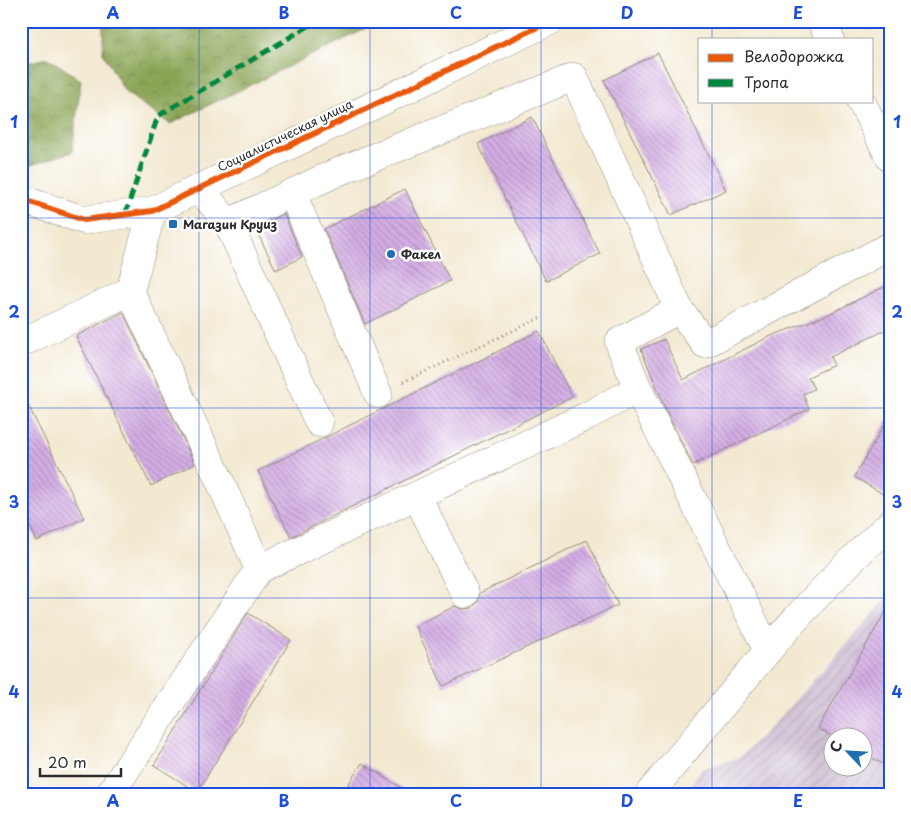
<svg xmlns="http://www.w3.org/2000/svg" width="911" height="815" font-family="'Playpen Sans',sans-serif">
<style>
.industrial{fill:url(#industrial-furrows);fill-rule:evenodd}
.forest{fill:url(#forest-crowns);stroke:#5b6841}
.building{fill:url(#building-back-hatch)}
.lines{fill:none;stroke-linecap:round;stroke-linejoin:round}
.minor-casing{stroke:#8f8a7e;stroke-width:29}
.path{stroke:#8f8a7e;stroke-width:3;stroke-dasharray:1 4;stroke-linecap:butt}
.minor{stroke:#fff;stroke-width:28}
.quiet{stroke:#00873e;stroke-width:5;stroke-dasharray:10 5;stroke-linecap:butt}
.cycleway-casing{stroke:#fff;stroke-width:9}
.cycleway{stroke:#e8590c;stroke-width:6}
.grid{fill:none;stroke:#1d4ed8;stroke-width:1;stroke-opacity:0.55}
.poi-dot{fill:#1f6fb2;stroke:#fff;stroke-width:2}
.labels{text-anchor:middle;dominant-baseline:central;stroke-width:5;stroke-linejoin:round;paint-order:stroke}
.street-label{font-size:12px;fill:#2b2b2b;stroke:#fff}
.poi-label{font-size:12px;font-weight:bold;fill:#2b2b2b;stroke:#fff;text-anchor:start}
.neatline{fill:none;stroke:#1d4ed8;stroke-width:2}
.grid-label{font-size:16px;text-anchor:middle;font-weight:bold;fill:#1d4ed8}
</style>
<defs>
<pattern id="industrial-furrows" width="10" height="10" patternUnits="userSpaceOnUse" patternTransform="scale(1.25)"><rect width="10" height="10" fill="#cdbed2"/><path d="M-1 1l2-2M0 10L10 0M9 11l2-2" fill="none" stroke="#b0a3b4"/></pattern>
<pattern id="forest-crowns" width="20" height="18" patternUnits="userSpaceOnUse" patternTransform="scale(1.25)"><rect width="20" height="18" fill="#8ba557"/><path d="M2 6a3 3 0 1 1 6 0M12 15a3 3 0 1 1 6 0" fill="none" stroke="#728748"/></pattern>
<pattern id="building-back-hatch" width="6" height="6" patternUnits="userSpaceOnUse" patternTransform="scale(1.25)"><rect width="6" height="6" fill="#d4aee5"/><path d="M-1 5l2 2M0 0l6 6M5-1l2 2" fill="none" stroke="#ac8eba"/></pattern>
</defs>
<rect width="100%" height="100%" fill="#fff"/>
<filter id="ink" filterUnits="userSpaceOnUse"><feTurbulence type="fractalNoise" baseFrequency=".02" numOctaves="2"/><feDisplacementMap in="SourceGraphic" scale="10" xChannelSelector="R" yChannelSelector="G"/><feConvolveMatrix kernelMatrix="1 2 1 2 8 2 1 2 1" color-interpolation-filters="sRGB"/></filter>
<filter id="wash" filterUnits="userSpaceOnUse"><feTurbulence type="fractalNoise" baseFrequency=".0096" numOctaves="4" result="noise"/><feDisplacementMap in="SourceGraphic" scale="20" xChannelSelector="R" yChannelSelector="G"/><feGaussianBlur stdDeviation="1.12" result="paint"/><feColorMatrix in="noise" values="0 0 0 0 0 0 0 0 0 0 0 0 0 0 0 0 0 1.4 0 .05"/><feComposite in="paint" operator="in"/></filter>
<g filter="url(#wash)">
<rect width="100%" height="100%" fill="#f3e9d1"/>
<path class="industrial" d="M890,596V794H686L701,769L740,757L770,728ZM834,738H864V768H834Z"/>
<g class="forest">
<path d="M107,21H382L170,124L125,92L103,53V24Z"/>
<path d="M48,58L81,80L72,152L22,168L21,64Z"/>
</g>
<g id="blocks">
<g class="building">
<path d="M658,53L726,190L671,215L604,80Z"/>
<path d="M532,117L600,254L546,281L478,144Z"/>
<path d="M405,189L450,281L365,324L324,229Z"/>
<path d="M284,214L302,257L276,270L255,228Z"/>
<path d="M890,284V328L830,357L834,365L808,377L814,389L803,394L809,409L693,465L669,417L641,349L664,339L683,380L771,336L829,314Z"/>
<path d="M123,312L195,464L151,486L76,336Z"/>
<path d="M539,331L572,397L291,537L258,471Z"/>
<path d="M21,391L84,518L37,541L21,509Z"/>
<path d="M890,415V498L854,477Z"/>
<path d="M587,540L618,605L443,686L415,626L455,606L463,609L472,608L478,602L480,593Z"/>
<path d="M890,604V768L864,753V738H834L818,728Z"/>
<path d="M248,613L291,640L197,792L154,765Z"/>
<path d="M362,763L411,794H342Z"/>
</g>
</g>
</g>
<g filter="url(#ink)">
<use href="#blocks" fill-opacity="0" stroke="#8f8a7e" stroke-width="1"/>
<g class="lines">
<g class="minor-casing">
<g id="minor">
<path d="M821,21L830,39"/>
<path d="M861,101L890,158"/>
<path d="M200,189L228,223L335,173L574,77L679,309L705,344L890,246"/>
<path d="M292,193L378,394"/>
<path d="M21,199L84,220L152,211L550,21"/>
<path d="M152,211L130,291L219,479L259,569"/>
<path d="M228,223L319,423"/>
<path d="M679,309L619,342L638,389L768,651"/>
<path d="M21,343L130,291"/>
<path d="M417,496L465,594"/>
<path d="M110,794L259,569L585,417L638,389"/>
<path d="M649,794C726,702 800,604 890,524"/>
</g>
</g>
<path class="path" d="M403,382L542,317"/>
<use href="#minor" class="minor"/>
<path class="quiet" d="M125,215L158,116L317,21"/>
<g class="cycleway-casing">
<path id="cycleway" d="M21,199L84,220L152,211L550,21"/>
</g>
<use href="#cycleway" class="cycleway"/>
</g>
</g>
<path class="grid" d="M199,21V794M370,21V794M541,21V794M712,21V39M712,101V794M21,218H890M21,408H890M21,598H890"/>
<g class="poi-dot">
<rect x="168" y="219" width="10" height="10" rx="2.5"/>
<circle cx="391" cy="254" r="5"/>
</g>
<g class="labels">
<g class="street-label">
<text transform="translate(285 135) rotate(-26)">Социалистическая улица</text>
</g>
<g class="poi-label">
<text x="183" y="224">Магазин Круиз</text>
<text x="401" y="254">Факел</text>
</g>
</g>
<rect width="911" height="815" fill="none" stroke="#fff" stroke-width="55"/>
<rect x="698" y="38" width="175" height="65" fill="#ffffff" stroke="#aaaaaa"/>
<rect x="708" y="54" width="25" height="8" fill="#e8590c" stroke="#aaaaaa"/>
<text x="744" y="62" font-size="15" fill="#2b2b2b">Велодорожка</text>
<rect x="708" y="79" width="25" height="8" fill="#00873e" stroke="#aaaaaa"/>
<text x="744" y="88" font-size="15" fill="#2b2b2b">Тропа</text>
<g transform="translate(848 752) rotate(295)"><circle r="24" fill="#ffffff" stroke="#aaaaaa"/>
<path d="M0-4L9 19L0 12L-9 19Z" fill="#1f6fb2"/>
<text y="-8" font-size="14" font-weight="bold" text-anchor="middle" fill="#2b2b2b">С</text>
</g>
<path d="M40 768v8h81v-8" fill="none" stroke="#2b2b2b" stroke-width="2.5"/>
<text x="48" y="768" font-size="15" fill="#2b2b2b" stroke="#ffffff" stroke-width="4" paint-order="stroke">20 m</text>
<rect x="28" y="28" width="856" height="760" class="neatline"/>
<g class="grid-label">
<text x="113" y="19">A</text>
<text x="284" y="19">B</text>
<text x="456" y="19">C</text>
<text x="627" y="19">D</text>
<text x="798" y="19">E</text>
<text x="14" y="128">1</text>
<text x="897" y="128">1</text>
<text x="14" y="318">2</text>
<text x="897" y="318">2</text>
<text x="14" y="508">3</text>
<text x="897" y="508">3</text>
<text x="14" y="698">4</text>
<text x="897" y="698">4</text>
<text x="113" y="807">A</text>
<text x="284" y="807">B</text>
<text x="456" y="807">C</text>
<text x="627" y="807">D</text>
<text x="798" y="807">E</text>
</g>
</svg>
